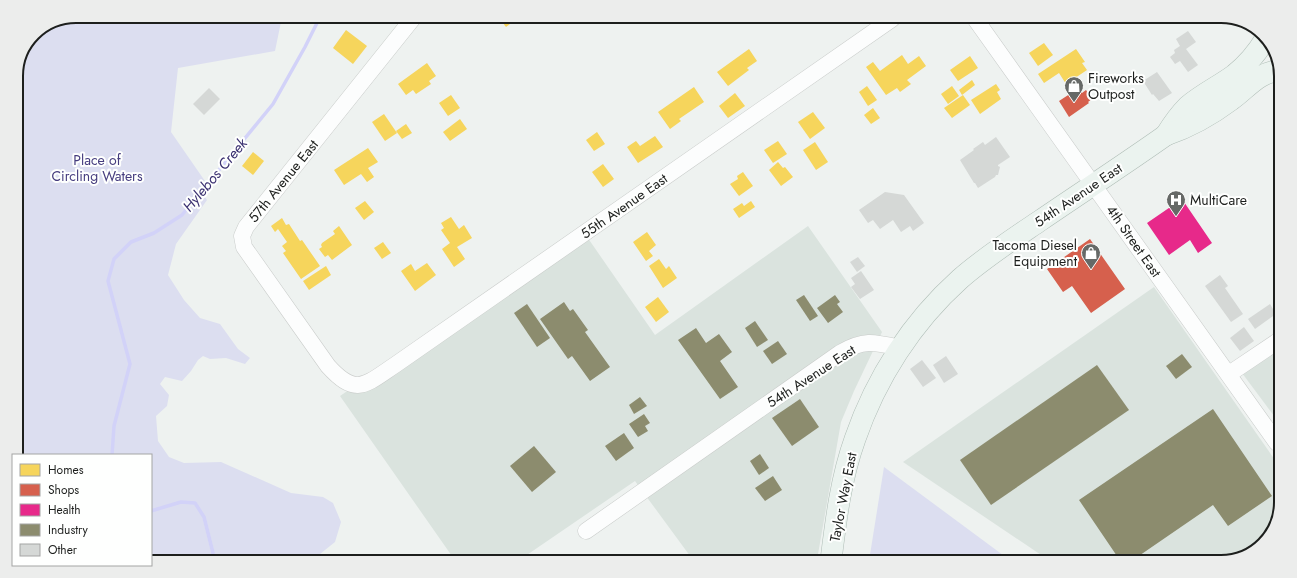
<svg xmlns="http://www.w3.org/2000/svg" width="1297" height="578" font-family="Jost,sans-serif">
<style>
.built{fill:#dae3de}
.green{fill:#dcdef0}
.homes{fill:#f6d55c}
.shops{fill:#d6604d}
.health{fill:#e7298a}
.industry{fill:#8c8c6e}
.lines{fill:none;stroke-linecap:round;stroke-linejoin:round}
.stream{stroke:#d2d2f8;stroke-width:3.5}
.building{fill:#d5d8d6}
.minor-casing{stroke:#c9ccca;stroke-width:17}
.major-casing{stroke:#aebcb5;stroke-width:22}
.minor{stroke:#fcfdfd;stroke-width:16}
.major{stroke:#ebf3ef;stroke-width:21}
.labels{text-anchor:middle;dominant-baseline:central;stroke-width:4;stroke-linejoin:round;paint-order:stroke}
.poi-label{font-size:14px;fill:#1d1f1d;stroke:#fefffe;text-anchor:start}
.park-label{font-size:14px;fill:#453c7e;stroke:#fefffe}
.street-label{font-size:14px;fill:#1d1f1d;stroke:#fefffe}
.water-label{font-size:15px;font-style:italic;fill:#3b3171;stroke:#fefffe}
.rim{fill:none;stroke:#1d1f1d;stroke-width:2}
</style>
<rect width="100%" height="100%" fill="#eef2f0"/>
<g class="built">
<path d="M808,226L882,332L854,391L841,422L817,560H693L635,481L521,559H454L340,396L583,231L655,335Z"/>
<path d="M1154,287L1277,463L1276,525L1254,552L1221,562L1050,561L903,462Z"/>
<path d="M1278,348L1277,420L1242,373Z"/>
</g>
<g class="green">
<path d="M76,16L282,17L275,51L178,68L171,132L207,184L201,191L207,200L176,244L168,275L184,300L200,318L220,324L238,349L250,358L245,364L226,358L210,359L203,356L198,360L191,371L182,381L165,377L160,384L169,395L167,406L156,416L158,441L169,457L184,463L221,462L291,493L323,497L333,503L341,522L335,542L315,558H151V455H16V72L34,33Z"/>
<path d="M884,467L1011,561H869Z"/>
</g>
<g class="homes">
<path d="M499,18H513L515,20L506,27Z"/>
<path d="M346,30L367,46L353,64L333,48Z"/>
<path d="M1044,43L1053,55L1038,66L1029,53Z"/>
<path d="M749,49L757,61L747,68L749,70L728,86L717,72Z"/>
<path d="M1076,49L1085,62L1082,63L1087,70L1066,84L1059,73L1044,83L1038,74Z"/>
<path d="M902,55L908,64L919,56L926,66L907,80L911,84L900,92L897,88L886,95L866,67L873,62L880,71Z"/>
<path d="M970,56L978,68L958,81L950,70Z"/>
<path d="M427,63L436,76L429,81L431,84L416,94L413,90L406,95L398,84Z"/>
<path d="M972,80L975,85L962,95L959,90Z"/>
<path d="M996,84L1000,90L997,92L1001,99L980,114L971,100Z"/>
<path d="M867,86L877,100L868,106L859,92Z"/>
<path d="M952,86L959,96L948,104L941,94Z"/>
<path d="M694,87L704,102L679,119L681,121L670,129L658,112Z"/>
<path d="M735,93L745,106L728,118L719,106Z"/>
<path d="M451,95L460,108L448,116L439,103Z"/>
<path d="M963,95L970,105L952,118L944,108Z"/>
<path d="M873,108L880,118L871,124L864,115Z"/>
<path d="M813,112L825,128L810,139L798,122Z"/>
<path d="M384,114L397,133L385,141L372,122Z"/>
<path d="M460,119L467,129L450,141L443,132Z"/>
<path d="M406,124L412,133L402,139L396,131Z"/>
<path d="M597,132L605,144L594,151L586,140Z"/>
<path d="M655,136L663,147L638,163L627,147L636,141L640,146Z"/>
<path d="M778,141L787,154L773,163L764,150Z"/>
<path d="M815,142L828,162L816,170L803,150Z"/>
<path d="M368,148L378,162L368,168L374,177L367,182L361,174L344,185L334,170Z"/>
<path d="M253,152L264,161L253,175L242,166Z"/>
<path d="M778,162L783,168L785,167L793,177L781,186L769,170Z"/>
<path d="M603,164L614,179L603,187L592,172Z"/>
<path d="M743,172L753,186L739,196L730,184L738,179L737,176Z"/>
<path d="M365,201L374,212L364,220L355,208Z"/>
<path d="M751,201L755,207L739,218L733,209L742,203L744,206Z"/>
<path d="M451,217L459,229L464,225L472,238L457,247L465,259L454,267L442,249L450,243L441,230L444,228L441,223Z"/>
<path d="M282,218L286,225L289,224L300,241L302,240L320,266L301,279L283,253L286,251L282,246L287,242L278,229L275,232L271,226Z"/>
<path d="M339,226L352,245L332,260L328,255L325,257L319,249L322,247L321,245L322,243L335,234L333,231Z"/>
<path d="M647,232L656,245L649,251L653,256L646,261L633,242Z"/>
<path d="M383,242L391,253L382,259L374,248Z"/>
<path d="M659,259L666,269L669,266L677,278L663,288L649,266Z"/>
<path d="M427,263L436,275L415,291L401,271L411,264L415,271Z"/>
<path d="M326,266L331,275L309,290L303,281Z"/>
<path d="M658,297L669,312L656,322L645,307Z"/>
</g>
<g class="shops">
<path d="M1079,88L1082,93L1086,90L1092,99L1088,102L1089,103L1069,117L1059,101Z"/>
<path d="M1090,239L1125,289L1091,313L1072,286L1063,292L1047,269Z"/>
</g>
<path class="health" d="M1182,199L1212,243L1198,253L1190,240L1169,255L1147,223Z"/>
<g class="industry">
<path d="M804,295L818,316L810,321L796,300Z"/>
<path d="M835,295L840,302L837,304L843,312L828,323L817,308Z"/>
<path d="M564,302L570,311L573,309L588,330L585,332L610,367L590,381L572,356L568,359L540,319Z"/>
<path d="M527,304L550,338L537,347L514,313Z"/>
<path d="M755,321L768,340L757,347L745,328Z"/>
<path d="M696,328L706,343L719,334L732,352L720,361L738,387L720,399L678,340Z"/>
<path d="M778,341L787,354L772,364L763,351Z"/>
<path d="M1182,354L1192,367L1176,379L1166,366Z"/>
<path d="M1097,365L1129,410L991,505L960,460Z"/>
<path d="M640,397L647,406L634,414L629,405Z"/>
<path d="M800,399L819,427L792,446L772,418Z"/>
<path d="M1213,409L1272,496L1228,526L1213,505L1130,562H1121L1079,500Z"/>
<path d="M644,414L650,423L645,426L648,431L638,437L629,424Z"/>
<path d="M624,433L634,448L616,461L605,446Z"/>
<path d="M534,446L556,472L532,492L510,466Z"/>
<path d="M760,454L769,468L759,475L750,461Z"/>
<path d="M773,476L782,490L765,501L755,488Z"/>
</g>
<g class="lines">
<g class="stream">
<path d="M112,455L114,426L130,364L108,281L114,259L131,242L154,233L182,215L273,104L305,47L320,17"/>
<path d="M151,511L181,502L195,503L204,517L213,553L212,558"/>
</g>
</g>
<g class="building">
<path d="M1188,31L1196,42L1186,49L1198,65L1188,72L1180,61L1175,64L1170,57L1175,53L1174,50L1180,46L1176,39Z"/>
<path d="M1157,72L1172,93L1159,101L1153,94L1152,95L1143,81Z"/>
<path d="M209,88L220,99L204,115L193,104Z"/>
<path d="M996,137L1010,157L998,165V166L1000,167L998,175H996L995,177L978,188L975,183H974L960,160L974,150L973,149L983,142L985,145Z"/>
<path d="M885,192L904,195L924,223L913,231L910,226L901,232L893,220L880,229L873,220L868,223L859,210Z"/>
<path d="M858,257L865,266L857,272L850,262Z"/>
<path d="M861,271L874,290L860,299L851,287L855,284L851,278Z"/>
<path d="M1220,275L1228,286L1225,288L1243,314L1231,322L1205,286Z"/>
<path d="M1270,304L1276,314L1255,329L1248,319Z"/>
<path d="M1244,327L1254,341L1240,351L1230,338Z"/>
<path d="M946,356L958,374L944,383L933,365Z"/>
<path d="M922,360L936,378L923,387L910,369Z"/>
</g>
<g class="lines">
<g class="minor-casing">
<g id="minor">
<path d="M414,17L246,227L242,236L244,247L328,366C356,397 365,385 395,365L892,19"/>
<path d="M976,20L1277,443"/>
<path d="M1229,374L1278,341"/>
<path d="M586,531L840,353C864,339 874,342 900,348"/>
</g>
</g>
<g class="major-casing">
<g id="major">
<path d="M1166,135C1172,125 1179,115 1188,106C1202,94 1219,86 1234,75C1247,65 1257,53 1266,38"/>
<path d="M831,560C836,519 841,478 855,439C876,378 912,322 960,279C985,257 1013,239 1041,220C1082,192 1125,164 1166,135C1190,127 1211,115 1231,100C1248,88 1257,73 1280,70"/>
</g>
</g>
<use href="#minor" class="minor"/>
<use href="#major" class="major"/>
</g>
<defs>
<g id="shop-pin" transform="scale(1)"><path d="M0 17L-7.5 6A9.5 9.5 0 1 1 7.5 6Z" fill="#666967" stroke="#fefffe"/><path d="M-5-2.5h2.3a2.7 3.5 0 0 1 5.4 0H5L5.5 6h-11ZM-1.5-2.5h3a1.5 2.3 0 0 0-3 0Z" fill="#fff"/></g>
<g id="hospital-pin" transform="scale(1)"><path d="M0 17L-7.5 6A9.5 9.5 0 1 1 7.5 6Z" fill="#666967" stroke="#fefffe"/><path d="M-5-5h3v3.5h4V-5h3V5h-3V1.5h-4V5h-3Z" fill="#fff"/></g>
</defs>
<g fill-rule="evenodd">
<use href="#shop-pin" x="1074" y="86"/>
<use href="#hospital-pin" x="1176" y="200"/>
<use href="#shop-pin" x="1091" y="253"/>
</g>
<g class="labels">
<g class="poi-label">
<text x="1088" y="78">Fireworks<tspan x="1088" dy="16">Outpost</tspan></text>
<text x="1190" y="200">MultiCare</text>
<text x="1077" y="245" text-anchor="end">Tacoma Diesel<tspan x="1077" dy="16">Equipment</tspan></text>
</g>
<g class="park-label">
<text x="97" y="160">Place of<tspan x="97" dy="16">Circling Waters</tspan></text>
</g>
<g class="street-label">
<text transform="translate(283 181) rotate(-51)">57th Avenue East</text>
<text transform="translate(1078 195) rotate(-34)">54th Avenue East</text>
<text transform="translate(624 206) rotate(-35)">55th Avenue East</text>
<text transform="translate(1134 241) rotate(55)">4th Street East</text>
<text transform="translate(811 376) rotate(-33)">54th Avenue East</text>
<text transform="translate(843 497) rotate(-79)">Taylor Way East</text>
</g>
<g class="water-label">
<text transform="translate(215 175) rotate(-50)">Hylebos Creek</text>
</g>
</g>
<path d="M0 0H1297V578H0ZM76 23H1221A53 53 0 0 1 1274 76V502A53 53 0 0 1 1221 555H76A53 53 0 0 1 23 502V76A53 53 0 0 1 76 23Z" fill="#ecedec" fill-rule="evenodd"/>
<path class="rim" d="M76 23H1221A53 53 0 0 1 1274 76V502A53 53 0 0 1 1221 555H76A53 53 0 0 1 23 502V76A53 53 0 0 1 76 23Z"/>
<rect x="12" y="454" width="140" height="112" fill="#fefffe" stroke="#a4a5a4"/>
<rect x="20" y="464" width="20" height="12" fill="#f6d55c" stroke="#a4a5a4"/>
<text x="48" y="474" font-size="12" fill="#1d1f1d">Homes</text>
<rect x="20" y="484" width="20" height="12" fill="#d6604d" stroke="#a4a5a4"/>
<text x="48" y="494" font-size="12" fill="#1d1f1d">Shops</text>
<rect x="20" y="504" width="20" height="12" fill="#e7298a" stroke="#a4a5a4"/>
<text x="48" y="514" font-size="12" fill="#1d1f1d">Health</text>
<rect x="20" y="524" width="20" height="12" fill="#8c8c6e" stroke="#a4a5a4"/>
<text x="48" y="534" font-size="12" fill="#1d1f1d">Industry</text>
<rect x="20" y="544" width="20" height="12" fill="#d5d8d6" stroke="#a4a5a4"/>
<text x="48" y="554" font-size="12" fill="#1d1f1d">Other</text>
</svg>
